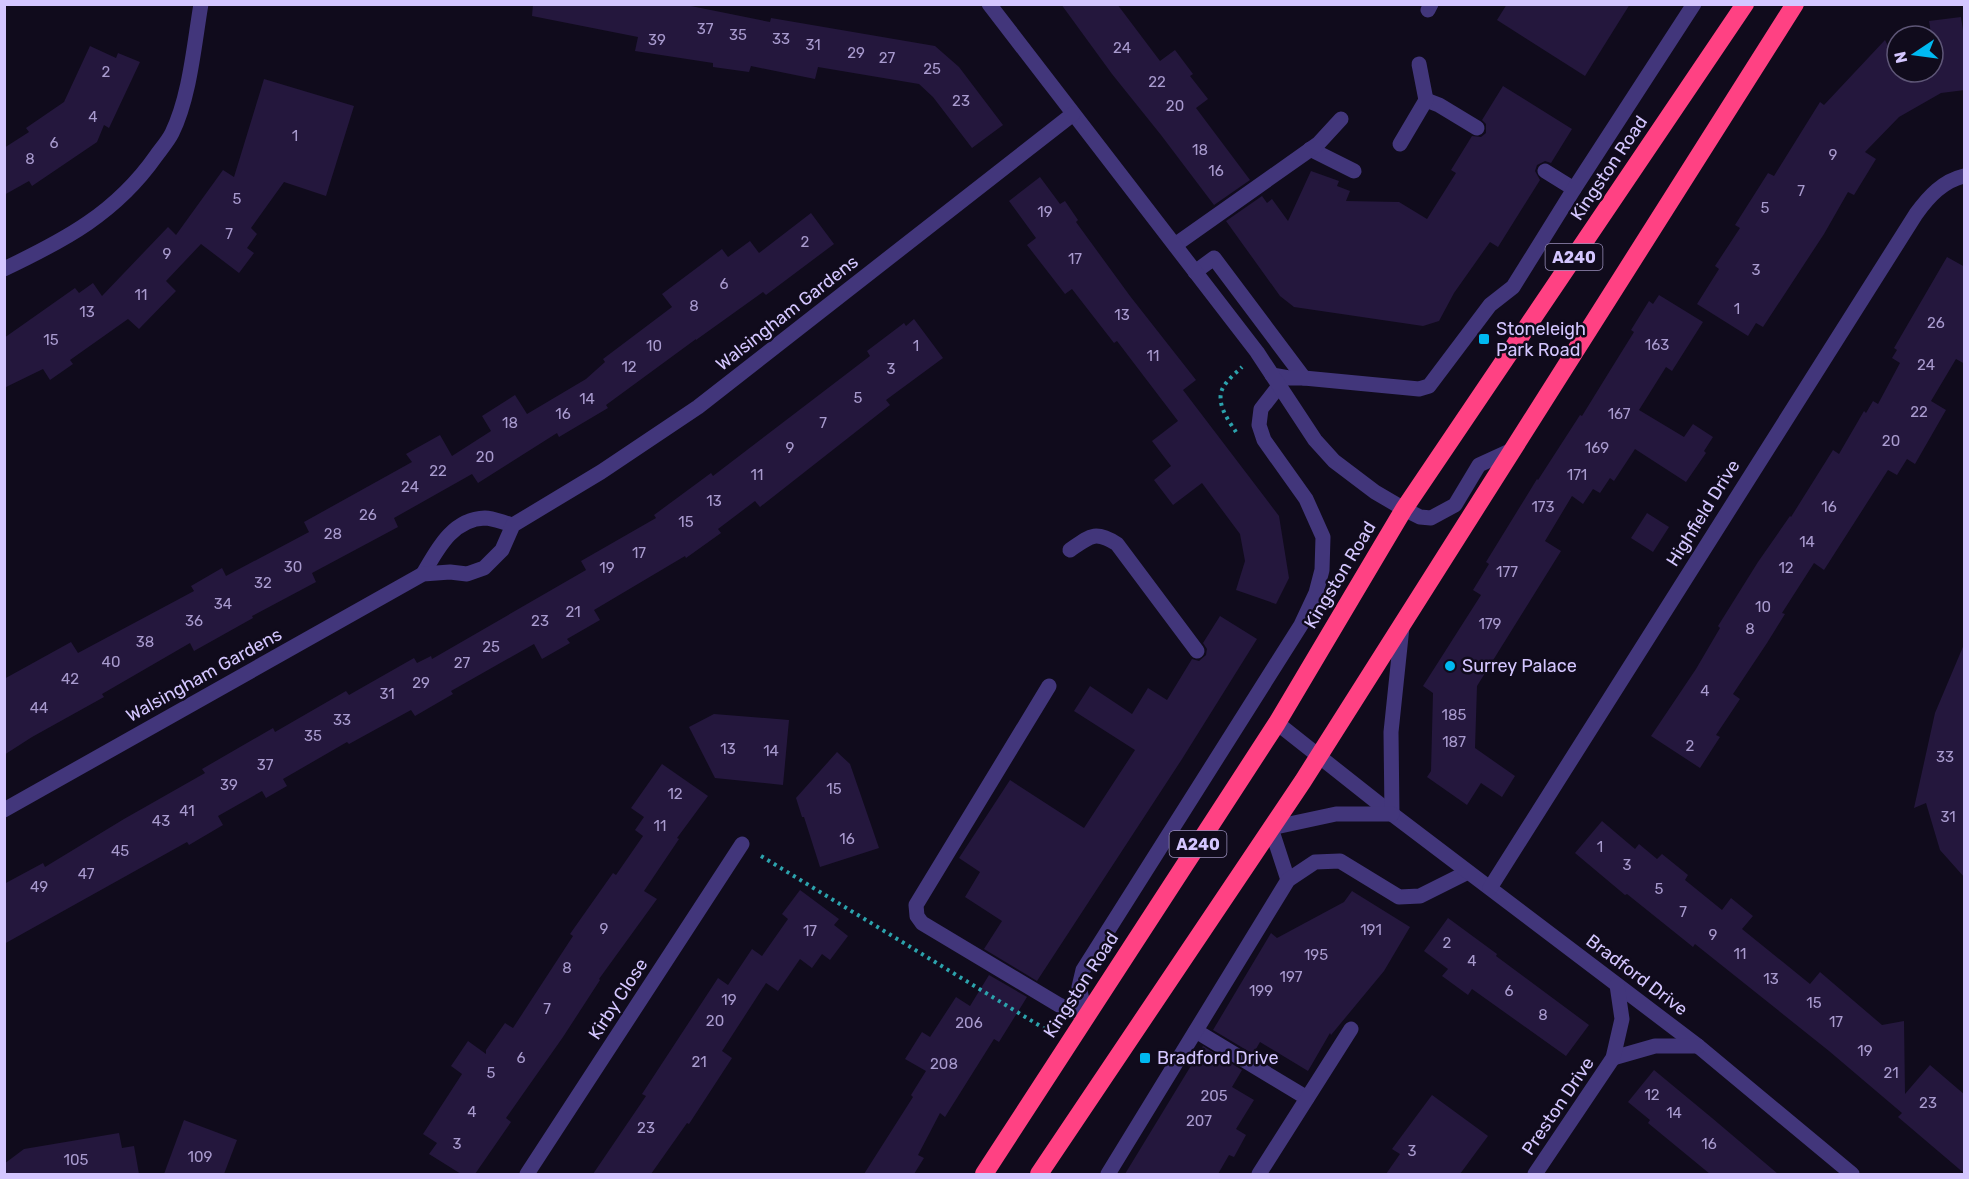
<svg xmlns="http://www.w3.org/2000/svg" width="1969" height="1179" font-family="Rubik,sans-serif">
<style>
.building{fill:#24173d}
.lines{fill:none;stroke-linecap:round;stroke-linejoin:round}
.path{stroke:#2ca3ad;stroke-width:4;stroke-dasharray:3 4.5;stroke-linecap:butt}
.lane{stroke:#42367b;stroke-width:15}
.street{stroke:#42367b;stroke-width:15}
.highway{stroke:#ff4183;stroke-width:18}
.poi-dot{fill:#00b9f1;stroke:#100b1c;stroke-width:2}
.labels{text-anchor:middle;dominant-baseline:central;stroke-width:5;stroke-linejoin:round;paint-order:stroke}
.number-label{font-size:15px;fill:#a89ace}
.shield{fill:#100b1c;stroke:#998ebb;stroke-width:1.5}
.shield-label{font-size:16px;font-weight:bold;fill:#d4c6ff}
.street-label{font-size:18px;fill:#d4c6ff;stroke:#100b1c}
.poi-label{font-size:18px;fill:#d4c6ff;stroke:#100b1c;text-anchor:start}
</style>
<rect width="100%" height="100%" fill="#100b1c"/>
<g class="building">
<path d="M533,4H681L770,22L771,18L935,46L959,67L1003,125L972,148L933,97L919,84L818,67L815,79L751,66L749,72L713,67V63L635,51L638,37L532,16Z"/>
<path d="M1061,4H1117L1160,61L1175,50L1193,74L1190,76L1208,99L1196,108L1250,180L1214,205L1161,135L1112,74Z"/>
<path d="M1507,4H1630L1585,76L1497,20Z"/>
<path d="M1961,17L1965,44V90L1941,93L1899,117L1865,152L1876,159L1854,195L1848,192L1824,234L1763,327L1756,323L1748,336L1697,304L1719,269L1715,266L1740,228L1735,225L1768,173L1774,176L1820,102L1824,105L1885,40L1891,52L1897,49V72H1933V36H1920L1931,33L1929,21Z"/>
<path d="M90,46L116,58L118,53L140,62L109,128L104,125L97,142L32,186L29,181L4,195V148L29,132L26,128L64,102Z"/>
<path d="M264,79L354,106L326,196L284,182L251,228L257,234L247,248L254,253L239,273L201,244L166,281L176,291L139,329L128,319L70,360L73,364L50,380L43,369L4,388V338L75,288L79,293L93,283L102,296L168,227L176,235L223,170L234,177Z"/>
<path d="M1503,86L1572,129L1551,163L1545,161L1537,165L1535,171L1540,180L1498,247L1490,242L1454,293L1439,321L1423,326L1294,307L1280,296L1226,221L1262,196L1267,203L1272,199L1288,221L1311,171L1339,181L1337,186L1350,191L1346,201L1399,202L1427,219L1456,173L1451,170L1472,136L1481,137L1486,133V124L1482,120Z"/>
<path d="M1040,177L1060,204L1065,201L1078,220L1076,222L1130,296L1196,380L1183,390L1279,516L1289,578L1276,604L1236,590L1245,561L1240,534L1202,483L1173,505L1154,480L1171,466L1152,441L1178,421L1117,341L1114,343L1072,289L1065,294L1027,245L1036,238L1009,201Z"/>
<path d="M811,213L834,244L766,295L763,292L696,340V339L606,405L608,408L559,437L557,433L478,483L472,474L394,518L398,527L312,573L316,582L252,616L253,618L194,651L190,643L102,694L104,697L32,737L4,755V679L71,642L78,653L194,591L191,586L222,568L226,576L309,532L304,522L412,462L406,454L440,435L452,456L491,431L482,416L515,395L527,414L586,379L605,362L603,359L672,307L662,294L722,249L728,257L750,241L759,253Z"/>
<path d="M1947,257L1965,267V364L1956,359L1931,401L1946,410L1915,464L1907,459L1897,475L1888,470L1824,570L1814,563L1782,613L1785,614L1767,643L1733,694L1740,699L1716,735L1720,737L1700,768L1651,736L1696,669L1720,628L1718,626L1758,562L1790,516L1791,517L1833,450L1839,454L1864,411L1866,413L1873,401L1878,404L1900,363L1892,358L1897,350L1894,348Z"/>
<path d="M1659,295L1703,322L1672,371L1666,367L1639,410L1684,437L1693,424L1713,437L1704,451L1706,453L1686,482L1635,449L1614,481L1610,478L1600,493L1593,489L1583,504L1572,496L1545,541L1561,551L1477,686L1475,748L1515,776L1502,797L1481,783L1467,805L1427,777L1431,771L1433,693L1423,686L1481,595L1473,590L1489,564L1486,562L1537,479L1538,480L1580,415L1582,416L1611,369L1634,332L1631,330L1649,301L1653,304Z"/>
<path d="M914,319L943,358L886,400L890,405L760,507L755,501L718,529L721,533L686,558L685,556L594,610L600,620L567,639L570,643L542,659L534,644L451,691L453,694L415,716L411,710L349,744L347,742L283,779L287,786L266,798L262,791L218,816L223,825L189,845L187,842L4,944V884L43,863L45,867L124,819L205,773L202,769L273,728L275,732L346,691L349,695L414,658L417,663L431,656L432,659L586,570L581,561L656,518L654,515L711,473L713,476L870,356L867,351L904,323L906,326Z"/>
<path d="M1647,513L1669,527L1653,552L1631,538Z"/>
<path d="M1220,616L1257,639L1182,759L1037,981L984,949L1002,921L965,897L980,872L959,858L1010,780L1084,828L1135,750L1074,711L1090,686L1132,714L1148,688L1167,700L1192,659L1199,661L1206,655L1207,649L1203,643Z"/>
<path d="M1965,642V878L1940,850L1926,803L1914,808L1935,713Z"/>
<path d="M714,714L789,720L783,785L715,778L689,727Z"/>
<path d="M837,752L850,764L879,848L820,867L804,817H802L796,798Z"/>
<path d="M662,764L708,796L677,838L679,839L644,891L657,899L599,979L600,980L563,1037L506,1118L511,1122L475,1174H461L429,1154L437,1143L423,1134L462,1074L451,1066L468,1041L486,1054V1050L505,1023L513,1028L573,936L570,934L613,873L616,875L643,836L635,830L644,817L631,808Z"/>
<path d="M1602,821L1635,849L1639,844L1657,859L1662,854L1688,875L1685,880L1722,910L1731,898L1753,916L1742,929L1810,984L1820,972L1882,1025L1904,1021L1905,1094L1930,1065L1965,1095V1174L1898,1117L1902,1113L1829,1051L1695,944L1693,947L1627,894L1625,895L1575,853Z"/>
<path d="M800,890L839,919L834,925L848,936L830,960L822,954L812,968L800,959L778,991L766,983L722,1051L732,1058L689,1124L687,1123L651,1174H593L646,1096L642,1094L718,978L728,985L752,949L762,956L788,919L782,914Z"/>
<path d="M1352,891L1410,927L1384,971L1331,1035L1330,1033L1308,1071L1260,1042L1253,1054L1213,1030L1271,933L1277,938L1344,902Z"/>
<path d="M1448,918L1497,954L1496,956L1589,1025L1566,1056L1472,989L1468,995L1442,976L1448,969L1424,951Z"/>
<path d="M989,975L1027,997L999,1042L994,1039L945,1117L940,1113L918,1155L924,1158L914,1174H864L913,1097L911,1095L926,1071L905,1059L922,1032L930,1037L956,997L970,1006Z"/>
<path d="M1203,1046L1242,1070L1232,1087L1254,1100L1236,1129L1246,1135L1234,1157L1229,1155L1218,1174H1125Z"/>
<path d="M1654,1070L1712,1118L1778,1174H1710L1648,1123L1650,1120L1628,1102Z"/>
<path d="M1432,1095L1488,1136L1460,1174H1386L1400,1154L1392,1149Z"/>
<path d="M184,1120L237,1140L224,1174H164Z"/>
<path d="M119,1133L122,1148L134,1146L139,1174H4V1164L24,1149Z"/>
</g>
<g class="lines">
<g class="path">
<path d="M1236,432C1228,420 1214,401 1224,386C1228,379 1236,373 1242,367"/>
<path d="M761,856L1050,1032"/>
</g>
<g class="lane">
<path d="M1428,10L1431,4"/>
<path d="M1426,100L1439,105L1477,128"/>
<path d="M1400,144L1426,100L1419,64"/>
<path d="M1310,149L1354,171"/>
<path d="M1545,171L1574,189"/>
<path d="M1175,245L1318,144L1341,119"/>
<path d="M1195,272L1214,258L1304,378"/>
<path d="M1272,375L1289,378H1304L1419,389L1429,386L1490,305L1513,287L1574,189L1694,4"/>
<path d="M1070,550C1090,536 1095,530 1117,544L1197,651"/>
<path d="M1049,686L916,905L917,916L922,923L1059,1005L1086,1016"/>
<path d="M1271,828L1288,880"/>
<path d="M1086,1016L1079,987L1083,970L1301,625L1316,593L1322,570L1323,537L1306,499L1264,440L1259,425L1261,409L1279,386"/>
<path d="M1196,1031L1307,1098"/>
<path d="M1108,1174L1288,880L1315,862L1340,861L1399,897L1420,896L1468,872"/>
<path d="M1259,1174L1351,1029"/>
</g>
<g class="street">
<path d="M989,4L1257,352L1315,440L1334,461L1375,492L1404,509L1420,517L1431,518L1455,505L1479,465L1514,449"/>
<path d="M4,269C65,240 116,213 156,156C161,149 168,141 172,133C190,96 194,45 201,4"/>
<path d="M423,574C437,550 452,519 485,518C493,518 504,523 513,525"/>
<path d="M1277,723L1392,814L1698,1046L1852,1174"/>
<path d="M4,810L423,574L450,572L467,574L484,568L502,550L513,525L601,472L698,407L1073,114"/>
<path d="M1392,814L1391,732L1402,627"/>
<path d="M1271,828L1336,814H1392"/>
<path d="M1490,888L1916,214C1929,196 1943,181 1964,176"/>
<path d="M1613,1058L1655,1046H1698"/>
<path d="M527,1174L742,844"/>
<path d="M1535,1174L1613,1058L1622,1019L1617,985"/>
</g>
<g class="highway">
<path d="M984,1174L1277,723L1404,509L1745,4"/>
<path d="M1039,1174L1303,781L1795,4"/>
</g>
</g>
<g class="poi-dot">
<rect x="1478" y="333" width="12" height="12" rx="3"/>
<circle cx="1450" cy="666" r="6"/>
<rect x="1139" y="1052" width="12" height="12" rx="3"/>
</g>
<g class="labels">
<g class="number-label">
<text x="705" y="29">37</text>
<text x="738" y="35">35</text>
<text x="781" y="39">33</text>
<text x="657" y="40">39</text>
<text x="813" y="45">31</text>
<text x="1122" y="48">24</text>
<text x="856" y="53">29</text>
<text x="887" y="58">27</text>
<text x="932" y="69">25</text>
<text x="106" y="72">2</text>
<text x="1157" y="82">22</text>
<text x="961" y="101">23</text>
<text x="1175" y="106">20</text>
<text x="93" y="117">4</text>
<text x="295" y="136">1</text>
<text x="54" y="143">6</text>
<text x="1200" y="150">18</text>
<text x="1833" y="155">9</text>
<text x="30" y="159">8</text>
<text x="1216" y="171">16</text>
<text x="1801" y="191">7</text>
<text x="237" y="199">5</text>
<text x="1765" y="208">5</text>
<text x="1045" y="212">19</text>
<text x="229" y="234">7</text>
<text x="805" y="242">2</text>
<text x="167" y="254">9</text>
<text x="1075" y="259">17</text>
<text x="1756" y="270">3</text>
<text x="724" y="284">6</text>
<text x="141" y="295">11</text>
<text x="694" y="306">8</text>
<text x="1737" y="309">1</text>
<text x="87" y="312">13</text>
<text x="1122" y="315">13</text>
<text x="1936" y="323">26</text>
<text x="51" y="340">15</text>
<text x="1657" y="345">163</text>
<text x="654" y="346">10</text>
<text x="916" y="346">1</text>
<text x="1153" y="356">11</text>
<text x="1926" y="365">24</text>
<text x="629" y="367">12</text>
<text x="891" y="369">3</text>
<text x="858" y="398">5</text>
<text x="587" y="399">14</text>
<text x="1919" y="412">22</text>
<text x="563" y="414">16</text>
<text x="1619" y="414">167</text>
<text x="510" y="423">18</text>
<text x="823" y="423">7</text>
<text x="1891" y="441">20</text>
<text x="790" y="448">9</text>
<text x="1597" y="448">169</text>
<text x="485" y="457">20</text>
<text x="438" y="471">22</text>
<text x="757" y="475">11</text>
<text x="1577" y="475">171</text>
<text x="410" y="487">24</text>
<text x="714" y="501">13</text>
<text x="1543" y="507">173</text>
<text x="1829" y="507">16</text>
<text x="368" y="515">26</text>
<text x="686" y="522">15</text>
<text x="333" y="534">28</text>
<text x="1807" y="542">14</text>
<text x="639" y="553">17</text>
<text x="293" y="567">30</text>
<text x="607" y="568">19</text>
<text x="1786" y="568">12</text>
<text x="1507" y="572">177</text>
<text x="263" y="583">32</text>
<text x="223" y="604">34</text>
<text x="1763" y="607">10</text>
<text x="573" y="612">21</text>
<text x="194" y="621">36</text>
<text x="540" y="621">23</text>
<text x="1490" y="624">179</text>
<text x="1750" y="629">8</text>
<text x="145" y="642">38</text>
<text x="491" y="647">25</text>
<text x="111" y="662">40</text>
<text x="462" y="663">27</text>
<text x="70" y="679">42</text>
<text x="421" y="683">29</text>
<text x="1705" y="691">4</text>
<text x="387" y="694">31</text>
<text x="39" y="708">44</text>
<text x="1454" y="715">185</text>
<text x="342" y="720">33</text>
<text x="313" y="736">35</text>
<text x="1454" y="742">187</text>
<text x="1690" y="746">2</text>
<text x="728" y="749">13</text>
<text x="771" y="751">14</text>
<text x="1945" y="757">33</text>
<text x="265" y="765">37</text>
<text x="229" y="785">39</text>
<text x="834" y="789">15</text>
<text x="675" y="794">12</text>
<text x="187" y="811">41</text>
<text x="1948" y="817">31</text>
<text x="161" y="821">43</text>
<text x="660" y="826">11</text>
<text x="847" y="839">16</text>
<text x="1600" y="847">1</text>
<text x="120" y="851">45</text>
<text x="1627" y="865">3</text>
<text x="86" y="874">47</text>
<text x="39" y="887">49</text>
<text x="1659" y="889">5</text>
<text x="1683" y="912">7</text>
<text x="604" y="929">9</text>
<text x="1371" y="930">191</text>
<text x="810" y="931">17</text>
<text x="1713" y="935">9</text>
<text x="1447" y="943">2</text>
<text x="1740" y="954">11</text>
<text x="1316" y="955">195</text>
<text x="1472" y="961">4</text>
<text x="567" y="968">8</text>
<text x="1291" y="977">197</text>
<text x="1771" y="979">13</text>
<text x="1261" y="991">199</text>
<text x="1509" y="991">6</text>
<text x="729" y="1000">19</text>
<text x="1814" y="1003">15</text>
<text x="547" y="1009">7</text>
<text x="1543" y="1015">8</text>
<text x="715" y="1021">20</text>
<text x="1836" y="1022">17</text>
<text x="969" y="1023">206</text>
<text x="1865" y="1051">19</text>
<text x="521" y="1058">6</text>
<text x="699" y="1062">21</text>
<text x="944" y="1064">208</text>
<text x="491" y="1073">5</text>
<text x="1891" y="1073">21</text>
<text x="1652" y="1095">12</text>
<text x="1214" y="1096">205</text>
<text x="1928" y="1103">23</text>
<text x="472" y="1112">4</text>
<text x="1674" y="1113">14</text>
<text x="1199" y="1121">207</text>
<text x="646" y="1128">23</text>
<text x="457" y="1144">3</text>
<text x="1709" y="1144">16</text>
<text x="1412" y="1151">3</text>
<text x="200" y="1157">109</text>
<text x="76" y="1160">105</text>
</g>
<g class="shield">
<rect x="1545.5" y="244" width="57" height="26" rx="4.5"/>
<rect x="1169.5" y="831" width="57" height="26" rx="4.5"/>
</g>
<g class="shield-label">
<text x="1574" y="257">A240</text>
<text x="1198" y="844">A240</text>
</g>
<g class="street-label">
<text transform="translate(1609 168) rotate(-56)">Kingston Road</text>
<text transform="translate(787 313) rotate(-38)">Walsingham Gardens</text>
<text transform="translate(1703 513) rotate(-58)">Highfield Drive</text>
<text transform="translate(1340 575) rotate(-59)">Kingston Road</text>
<text transform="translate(204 675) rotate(-29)">Walsingham Gardens</text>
<text transform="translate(1637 975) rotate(37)">Bradford Drive</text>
<text transform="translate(1081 985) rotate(-57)">Kingston Road</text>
<text transform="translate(618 999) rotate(-57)">Kirby Close</text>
<text transform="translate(1558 1106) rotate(-56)">Preston Drive</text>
</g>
<g class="poi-label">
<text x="1496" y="329">Stoneleigh<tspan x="1496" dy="21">Park Road</tspan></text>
<text x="1462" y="666">Surrey Palace</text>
<text x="1157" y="1058">Bradford Drive</text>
</g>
</g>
<rect width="1969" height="1179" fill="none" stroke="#d4c6ff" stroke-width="12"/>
<g transform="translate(1915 54) rotate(257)"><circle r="28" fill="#100b1c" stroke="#5e5677" stroke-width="1.5"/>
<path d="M0-4.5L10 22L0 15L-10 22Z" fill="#00b9f1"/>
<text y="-9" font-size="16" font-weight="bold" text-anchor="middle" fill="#d4c6ff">N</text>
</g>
</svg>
